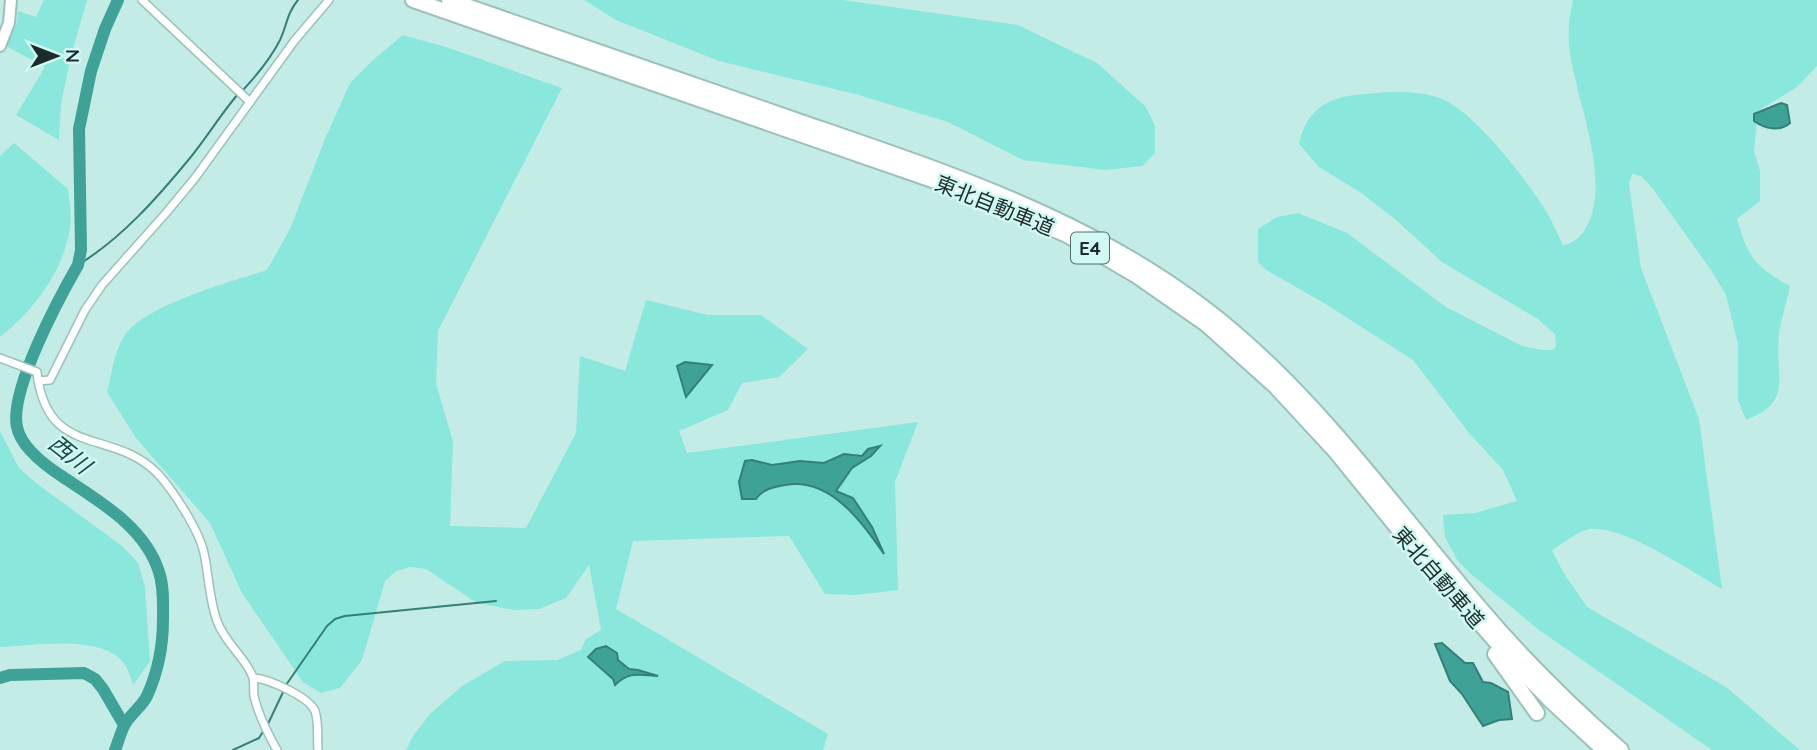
<svg xmlns="http://www.w3.org/2000/svg" width="1817" height="750" font-family="Quicksand,'Noto Sans JP',sans-serif">
<style>
.green{fill:#8ae7dc}
.water{fill:#3ea297;stroke:#347f77;stroke-width:2}
.lines{fill:none;stroke-linecap:round;stroke-linejoin:round}
.stream{stroke:#347f77;stroke-width:2}
.river{stroke:#3ea297;stroke-width:12}
.minor-casing{stroke:#9ac1bb;stroke-width:10}
.secondary-casing{stroke:#9ac1bb;stroke-width:14}
.motorway-casing{stroke:#9ac1bb;stroke-width:18}
.minor{stroke:#fff;stroke-width:7}
.secondary{stroke:#fff;stroke-width:10}
.motorway{stroke:#fff;stroke-width:14}
.labels{text-anchor:middle;dominant-baseline:central;stroke-width:5;stroke-linejoin:round;paint-order:stroke}
.shield{fill:#d1f9f3;stroke:#536a67;stroke-width:2}
.shield-label{font-size:19px;font-weight:bold;fill:#1d2d2b}
.street-label{font-size:21px;fill:#1d2d2b;stroke:#d1f9f3}
.water-label{font-size:23px;font-style:italic;fill:#1e4a45;stroke:#d1f9f3}
</style>
<rect width="100%" height="100%" fill="#c4ece6"/>
<g class="green">
<path d="M44,0H87L71,56L61,104L59,140L16,115L45,67L6,46L17,22L18,11L36,17Z"/>
<path d="M584,0H843L1018,25L1097,63L1146,107L1155,126V153L1142,166L1105,170L1023,160L948,122L855,94L719,61L616,20Z"/>
<path d="M1573,0H1817V66L1797,87L1758,111L1754,151L1760,171V201L1737,219C1748,258 1755,266 1790,286C1787,302 1781,318 1779,334C1774,375 1795,402 1746,420L1738,400V344L1726,295L1711,270L1653,189L1641,176L1632,174L1629,184L1641,268L1699,419L1722,589C1692,572 1624,525 1590,529C1578,531 1562,544 1552,550L1563,572L1587,607L1726,687L1800,750H1712L1539,630L1471,574L1457,560L1445,537L1443,515L1475,513L1517,501L1503,470L1469,433L1413,360L1324,303L1266,270L1258,262V229L1277,217L1298,213L1347,233L1446,307L1522,346L1543,350H1552L1556,347L1555,334L1538,319L1442,262L1396,220L1360,192L1319,167L1299,144C1306,112 1324,99 1355,95C1381,92 1414,89 1440,98C1474,111 1527,180 1546,211C1553,222 1557,234 1563,245C1571,245 1579,238 1584,231C1614,185 1577,104 1570,53C1567,36 1569,17 1573,0Z"/>
<path d="M403,35L449,48L562,88L438,331L436,383L453,442L450,526L526,528L576,433L580,356L625,371L646,300L708,315H761L808,349L779,377L742,383L728,410L679,431L687,453L918,422L895,482L898,590L855,595L825,594L789,536L633,541L616,609L828,734L823,750H406L413,736L430,714L462,686L505,661L557,660L581,650L586,639L601,630L589,565L566,598L539,609L514,610L477,603L426,569L410,567L396,571L385,581L362,660L340,688L321,693L303,682L242,593L210,523L136,438L107,392C112,373 114,351 125,335C145,305 232,281 267,270L290,229L325,139L350,83L374,59Z"/>
<path d="M14,143L68,189C69,201 72,215 70,227C64,271 34,310 0,337V156Z"/>
<path d="M0,431L19,468L36,483L122,546L138,563L145,587L150,661L133,685C131,679 129,671 125,665C104,633 33,646 0,647Z"/>
</g>
<g class="water">
<path d="M1781,103L1787,105L1790,123C1780,132 1765,129 1754,121V114Z"/>
<path d="M685,362L712,365L686,397L677,366Z"/>
<path d="M880,446L871,456L852,468L836,491L853,498L872,527L884,554C861,521 830,477 785,485C773,487 763,489 756,499H742L739,482L745,461L752,460L772,465L800,461L824,463L844,454L862,456L868,449Z"/>
<path d="M1442,643L1465,663H1473L1483,682L1491,683L1508,692L1512,719L1499,720L1483,726L1462,694L1450,681L1435,644Z"/>
<path d="M606,646L617,653L618,660L629,669L638,670L658,676C639,675 629,671 615,685L613,679L588,657L596,649Z"/>
</g>
<g class="lines">
<g class="stream">
<path d="M243,90C256,76 271,58 280,40C287,25 287,13 298,0"/>
<path d="M78,265C122,238 157,198 190,158C207,137 221,114 238,94"/>
<path d="M286,685L327,626L335,619L345,616L496,601"/>
<path d="M267,726L284,690"/>
<path d="M233,750L259,738L264,730"/>
</g>
<g class="river">
<path d="M0,678L10,675L84,673L95,679L103,689L124,725"/>
<path d="M115,750C119,741 121,729 127,721C133,712 142,706 147,696C158,672 163,646 163,619C163,604 164,587 159,572C145,527 99,501 63,477C46,466 21,448 17,427C9,391 59,298 78,265L81,250L79,129L91,71L105,29L118,0"/>
</g>
<g class="minor-casing">
<g id="minor">
<path d="M142,0L250,102"/>
<path d="M0,358L37,372C47,461 113,426 159,475C174,492 199,530 204,553C209,576 209,599 217,621C225,643 243,655 252,675C255,682 253,688 254,696C258,714 268,734 277,750"/>
<path d="M38,381L50,380L85,310L102,285L166,213L195,178L295,40L329,0"/>
<path d="M254,678C269,679 309,697 315,711C319,722 317,738 318,750"/>
</g>
</g>
<g class="secondary-casing">
<path id="secondary" d="M0,46L9,23L11,0"/>
</g>
<g class="motorway-casing">
<g id="motorway">
<path d="M413,0L964,191L1067,235L1137,276L1206,324L1275,386L1336,452L1404,536L1517,666L1551,701L1604,750"/>
<path d="M449,0C566,41 684,81 801,122C958,176 1116,227 1242,339C1332,418 1402,517 1480,608C1523,659 1571,706 1621,750"/>
<path d="M1495,654L1537,713"/>
</g>
</g>
<use href="#minor" class="minor"/>
<use href="#secondary" class="secondary"/>
<use href="#motorway" class="motorway"/>
</g>
<g class="labels">
<rect class="shield" x="1071" y="232.5" width="38" height="31" rx="5"/>
<g class="shield-label">
<text x="1090" y="248">E4</text>
</g>
<g class="street-label">
<text transform="translate(995 205) rotate(22)">東北自動車道</text>
<text transform="translate(1439 577) rotate(49)">東北自動車道</text>
</g>
<g class="water-label">
<text transform="translate(70 454) rotate(39)">西川</text>
</g>
</g>
<g transform="translate(56 56) rotate(90)" stroke="#d1f9f3" stroke-width="5" paint-order="stroke">
<path d="M0-5L12 26L0 18L-12 26Z" fill="#1d2d2b"/>
<text y="-10" font-size="19" font-weight="bold" text-anchor="middle" fill="#1d2d2b">N</text>
</g>
</svg>
